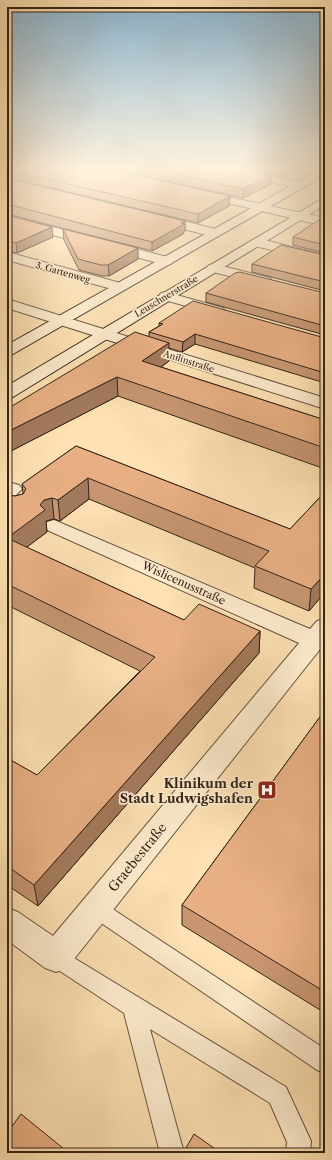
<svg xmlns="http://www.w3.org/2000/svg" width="332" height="1160" font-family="'Libre Caslon Text',serif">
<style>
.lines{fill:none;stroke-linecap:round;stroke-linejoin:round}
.lane-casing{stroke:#665440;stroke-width:2}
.street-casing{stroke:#665440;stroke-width:2}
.secondary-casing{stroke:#332419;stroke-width:2}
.lane{fill:#feecce;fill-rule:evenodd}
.street{fill:#feecce;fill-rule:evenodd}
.secondary{fill:#feecce;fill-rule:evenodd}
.wall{fill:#c79671;stroke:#332419}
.shaded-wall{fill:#a27a5c;stroke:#332419}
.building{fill:#e7af83;stroke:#332419}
.labels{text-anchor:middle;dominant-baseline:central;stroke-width:3.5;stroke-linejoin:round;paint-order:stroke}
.far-street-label{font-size:9px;fill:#332419;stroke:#feecce}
.street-label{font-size:11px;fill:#332419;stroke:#feecce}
.near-poi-label{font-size:13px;font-weight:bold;fill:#332419;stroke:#feecce;text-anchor:end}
.near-street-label{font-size:13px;fill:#332419;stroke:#feecce}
</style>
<rect width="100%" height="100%" fill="#fee2b3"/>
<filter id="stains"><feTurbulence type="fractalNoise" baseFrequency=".005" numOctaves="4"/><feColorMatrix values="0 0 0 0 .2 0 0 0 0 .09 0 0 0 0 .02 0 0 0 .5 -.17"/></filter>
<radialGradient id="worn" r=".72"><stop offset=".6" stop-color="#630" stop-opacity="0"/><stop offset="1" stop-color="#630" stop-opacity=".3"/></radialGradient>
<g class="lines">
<g class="lane-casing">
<g id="lane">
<path d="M95,899L102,902L325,1049V1073L317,1070L88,914L85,908L88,902Z"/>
<path d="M56,947L286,1087L311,1141L310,1153H286L287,1142L270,1103L150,1029L184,1153H160L124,1013L49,964L46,957L49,950Z"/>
</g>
</g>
<g class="street-casing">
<g id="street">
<path d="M214,168H235L299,182L305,185L299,188L219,171Z"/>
<path d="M201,191L325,218V226L197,196L195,194Z"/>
<path d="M156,214L219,230L221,233L215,237L152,221L150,218Z"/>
<path d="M7,215L171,258L173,261L171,264L166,265L7,223Z"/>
<path d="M256,238L325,255V263L251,245L250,242Z"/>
<path d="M7,252L124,284L126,287L124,290L119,291L7,260Z"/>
<path d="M214,264L270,278L272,281L270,284L265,285L209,271L207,268L209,265Z"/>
<path d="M166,292L223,308L225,311L223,314L218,315L161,299L159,296L161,293Z"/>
<path d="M7,299L325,398V409L7,308Z"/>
<path d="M12,483L19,485L22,489L14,497L7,499V484Z"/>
<path d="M54,520L310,629L317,621L325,619V643L67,968L56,972L45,968L7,940V908L18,912L53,936L299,643L47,530L44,526L47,522Z"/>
</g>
</g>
<g class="secondary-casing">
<g id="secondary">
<path d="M325,168V175L13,354L7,356V345L321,169Z"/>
<path d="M325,197V205L13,397L7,398V386Z"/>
</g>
</g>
<use href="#lane" class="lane"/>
<use href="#street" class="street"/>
<use href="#secondary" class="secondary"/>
</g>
<g class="wall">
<path d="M7,168L230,196L229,206L198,223L26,182L185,221V231L184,232L183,234L152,251L7,214Z"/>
<path d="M109,168H240L272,175L271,184L243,198Z"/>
<path d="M243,168H299L283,177Z"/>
<path d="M7,215L53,237L17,253L7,251Z"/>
<path d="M325,219V253L293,245V237Z"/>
<path d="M63,229L138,259L109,276H102L79,270L64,240Z"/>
<path d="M325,255V291L252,272V264Z"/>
<path d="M206,293H325V335L206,302Z"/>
<path d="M159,323L325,338V383L195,344L182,352L169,348V361L161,367L325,420V469L118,396L7,453V409L149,336V332L159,326Z"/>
<path d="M76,446L290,529L325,492V592L309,611L254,588L255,568L89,499L60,521L54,519L46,521L47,532L26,547L184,620L260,631L259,653L38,906L7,885V758L37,775L140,671L7,605V495L15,496L23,494V493L22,484Z"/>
<path d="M325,710V1013L182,925V905Z"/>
</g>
<g class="shaded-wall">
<path d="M284,168H299L283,177Z"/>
<path d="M272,175L271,184L243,198V189Z"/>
<path d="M230,196L229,206L198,223V214Z"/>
<path d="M185,221V231L184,232L183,234L152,251V242Z"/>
<path d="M52,227L53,237L17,253L16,243Z"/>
<path d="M138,248V259L109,276L108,265Z"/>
<path d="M195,334V344L182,352L183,342Z"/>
<path d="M169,343V361L143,380L142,361Z"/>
<path d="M117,377L118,396L7,453V432Z"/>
<path d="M88,478L89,499L60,521L58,500Z"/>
<path d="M52,498L54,519L46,521L47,532L10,560L7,538L44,500Z"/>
<path d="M325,574V592L309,611L311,589Z"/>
<path d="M260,631L259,653L38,906L34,885Z"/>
</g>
<g class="building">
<path d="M7,168H105L230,196L198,214L7,170Z"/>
<path d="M148,168H240L272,175L243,189Z"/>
<path d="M7,178L185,221L181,223L184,224L152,242L7,204Z"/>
<path d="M7,215L52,227L16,243L7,241Z"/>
<path d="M322,218L325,219V245L293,237Z"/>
<path d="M63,229L138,248L108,265H101L78,259Z"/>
<path d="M281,245L325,255V282L252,264Z"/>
<path d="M240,272L325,293V326L206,293L235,273Z"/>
<path d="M193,301L325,338V373L195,334L183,342L149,332L163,324L159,323Z"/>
<path d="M135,332L169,343L142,361L325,420V448L117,377L7,432V409Z"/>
<path d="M76,446L290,529L325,492V574L311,589L255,566L269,551L88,478L58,500L52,498L44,500L40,505L45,510L7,538L184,620L199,604L260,631L34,885L7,866V758L37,775L155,657L7,584V495L15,496L23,494L26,489L22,484Z"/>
<path d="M325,710V992L182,905Z"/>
<path d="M21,1114L69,1153H7V1133Z"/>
<path d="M194,1134L221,1153H183Z"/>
</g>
<linearGradient id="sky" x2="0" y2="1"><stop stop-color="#8cb7d3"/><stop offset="0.51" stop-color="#fff2dd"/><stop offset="1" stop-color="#fff2dd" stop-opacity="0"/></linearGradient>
<rect width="332" height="331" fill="url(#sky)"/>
<defs>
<g id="hospital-square" transform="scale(1)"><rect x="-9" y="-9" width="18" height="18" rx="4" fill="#8f2418" stroke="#feecce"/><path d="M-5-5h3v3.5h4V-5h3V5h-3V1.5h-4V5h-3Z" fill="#fff"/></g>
</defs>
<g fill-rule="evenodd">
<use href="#hospital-square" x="267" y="790"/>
</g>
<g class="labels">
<g class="far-street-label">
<text transform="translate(63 272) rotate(16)">3. Gartenweg</text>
<text transform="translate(166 296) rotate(-31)">Leuschnerstraße</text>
<text transform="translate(189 361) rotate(18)">Anilinstraße</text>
</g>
<g class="street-label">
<text transform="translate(184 583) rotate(24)">Wislicenusstraße</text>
</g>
<g class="near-poi-label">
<text x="253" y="783">Klinikum der<tspan x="253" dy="15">Stadt Ludwigshafen</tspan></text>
</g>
<g class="near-street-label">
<text transform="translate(137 857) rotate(-51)">Graebestraße</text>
</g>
</g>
<rect width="332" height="1160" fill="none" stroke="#fee2b3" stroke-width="24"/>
<rect x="8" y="8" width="316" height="1144" fill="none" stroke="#332419" stroke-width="2"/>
<rect x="12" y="12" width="308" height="1136" fill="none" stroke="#332419"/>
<rect width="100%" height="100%" filter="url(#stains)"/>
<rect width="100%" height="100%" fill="url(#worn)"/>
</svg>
